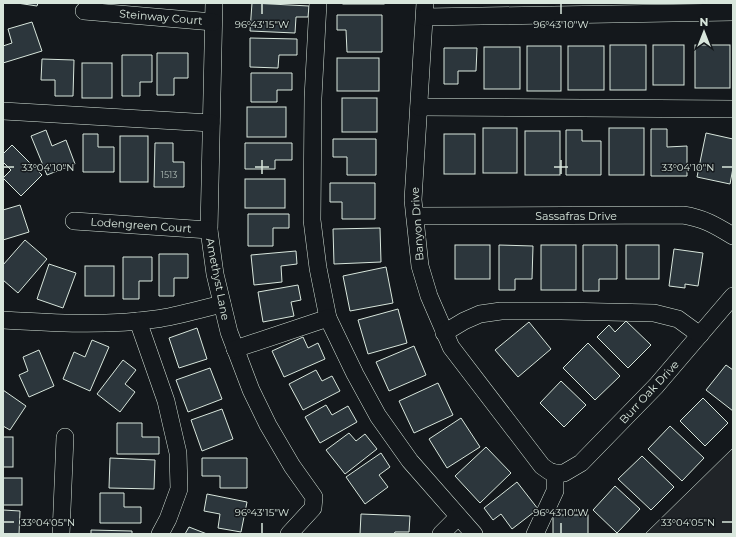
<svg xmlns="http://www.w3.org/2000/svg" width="736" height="537" font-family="Montserrat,sans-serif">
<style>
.green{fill:#202428;stroke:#939e99}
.building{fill:#2c363c;stroke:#d8e6dc}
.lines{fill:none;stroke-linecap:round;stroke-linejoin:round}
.minor-casing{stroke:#d8e6dc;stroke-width:18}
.minor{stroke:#14181c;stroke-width:17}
.ticks{fill:none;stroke:#d8e6dc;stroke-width:1.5}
.labels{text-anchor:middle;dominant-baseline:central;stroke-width:3;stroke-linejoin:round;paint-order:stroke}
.number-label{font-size:9px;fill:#adbab4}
.street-label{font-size:11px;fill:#d8e6dc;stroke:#14181c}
.ticks-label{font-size:10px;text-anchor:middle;fill:#d8e6dc;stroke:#14181c;stroke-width:3;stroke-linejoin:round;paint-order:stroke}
</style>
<rect width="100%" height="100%" fill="#14181c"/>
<path class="green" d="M733,448V534H645Z"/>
<g class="building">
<path d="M17,3H38L37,6Z"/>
<path d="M252,3L309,6L308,17H296L295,33L250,31Z"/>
<rect x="343" y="3" width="41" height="1"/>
<path d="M337,15H382V52H347L346,30H337Z"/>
<path d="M32,22L42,51L3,63V46L12,43L8,29Z"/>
<path d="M250,38L297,39V55H279L278,68L250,67Z"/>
<rect x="610" y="45" width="36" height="45"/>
<rect x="653" y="45" width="31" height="40"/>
<rect x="695" y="45" width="35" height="43"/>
<rect x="527" y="46" width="34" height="45"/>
<rect x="568" y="46" width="36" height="44"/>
<rect x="484" y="47" width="36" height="42"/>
<path d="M444,48H477L476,71H458V84H444Z"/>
<path d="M157,53H188V78H174V95H157Z"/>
<path d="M122,55H152V82H140V96H122Z"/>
<rect x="337" y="58" width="42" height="33"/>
<path d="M42,59L74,60L73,96H55V80H41Z"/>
<rect x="82" y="63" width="30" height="35"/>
<path d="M251,73H292V90H277V102H251Z"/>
<rect x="342" y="98" width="35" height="34"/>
<rect x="247" y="107" width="39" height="30"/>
<rect x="483" y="128" width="34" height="45"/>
<rect x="609" y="128" width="35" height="47"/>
<path d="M651,129H667V147L687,146V176H651Z"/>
<path d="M46,130L52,146L66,140L75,164L47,175L31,136Z"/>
<path d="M566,130H582V141H601V175H566Z"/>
<rect x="525" y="131" width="35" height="44"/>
<path d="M706,133L733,139V168L730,184L697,177Z"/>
<path d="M83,134H98V147H114V172H83Z"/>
<rect x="444" y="134" width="31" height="40"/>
<rect x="120" y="136" width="28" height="46"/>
<path d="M333,139H376V175H347V157H333Z"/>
<path d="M155,143H173V162H184V187H154Z"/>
<path d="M245,143H292V160H275V169H245Z"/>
<path d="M12,145L42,175L21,196L3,178L11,170L3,162V154Z"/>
<rect x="245" y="179" width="40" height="29"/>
<path d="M330,183H375V219H342V202H330Z"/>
<path d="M20,205L29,232L3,240V210Z"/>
<path d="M248,214H289V228H273V246H248Z"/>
<path d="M380,228L381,262L334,264L333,229Z"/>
<path d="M25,240L47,259L18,293L3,280V265Z"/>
<rect x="455" y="245" width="35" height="34"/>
<path d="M499,245L533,246L532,279H515V290H499Z"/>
<rect x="541" y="245" width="35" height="45"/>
<path d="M583,245H617V279H599V291H583Z"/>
<rect x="626" y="245" width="33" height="34"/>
<path d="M674,249L703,253L698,286L685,284V288L669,286Z"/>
<path d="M296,251L297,264L281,266L282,282L254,285L251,255Z"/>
<path d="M159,254H188V278H174V296H159Z"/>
<path d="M123,257H152V281H139V299H123Z"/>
<path d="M49,264L76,273L63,308L37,299Z"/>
<rect x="85" y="266" width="29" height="30"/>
<path d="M386,267L393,303L350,311L343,276Z"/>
<path d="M298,285L301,300L291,302L294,316L263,322L258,292Z"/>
<path d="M398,309L407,343L368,354L358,320Z"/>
<path d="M626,321L651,345L628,368L597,337L609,325L615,332Z"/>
<path d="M529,322L551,349L518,377L495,350Z"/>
<path d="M197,328L207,359L179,368L169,338Z"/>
<path d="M303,337L308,348L318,343L325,359L284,377L272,351Z"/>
<path d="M92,340L109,347L90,391L63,379L74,352L85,357Z"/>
<path d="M588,343L620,376L595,400L563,368Z"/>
<path d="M414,346L426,375L389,391L376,362Z"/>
<path d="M39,350L54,386L29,397L19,375L28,371L23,357Z"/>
<path d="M123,360L136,370L125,384L135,392L120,412L97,394Z"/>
<path d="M726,365L733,370V411L706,390Z"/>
<path d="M210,368L222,399L188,412L176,380Z"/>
<path d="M316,370L322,381L332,376L340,391L303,410L289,384Z"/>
<path d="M561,381L586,405L564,427L540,403Z"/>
<path d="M438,383L453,415L414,433L399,401Z"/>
<path d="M3,390L26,406L10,430L3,426Z"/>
<path d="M703,398L728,423L705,446L680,421Z"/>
<path d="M326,405L332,415L348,406L357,422L320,443L305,417Z"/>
<path d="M222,409L233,439L202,451L191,420Z"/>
<path d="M461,418L480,447L447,468L429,439Z"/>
<path d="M117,423H142V437H159V454H117Z"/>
<path d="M670,426L704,458L682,481L648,449Z"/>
<path d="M349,433L356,441L365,434L377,449L345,474L326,450Z"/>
<rect x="3" y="437" width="10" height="30"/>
<path d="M486,447L511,473L480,503L455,476Z"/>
<path d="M381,453L390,467L379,475L388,487L365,504L346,477Z"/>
<path d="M642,456L674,487L651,510L618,479Z"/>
<path d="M110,458L155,460L154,489L109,488Z"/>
<path d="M202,458H247V488H220V476H202Z"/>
<rect x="3" y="478" width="19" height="27"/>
<path d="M517,482L538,509L512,529L501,514L493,520L484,508Z"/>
<path d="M615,486L640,509L617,533L593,510Z"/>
<path d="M100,493H124V507H141V523H100Z"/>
<path d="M207,494L247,502L241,532L218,528L220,514L204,511Z"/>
<path d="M3,510L20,511L19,534H3Z"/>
<path d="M361,514L410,516L409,532H395L394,534H360Z"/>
<rect x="553" y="515" width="35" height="19"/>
<path d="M189,527L207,534H185Z"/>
<path d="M91,530L132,531V534H91Z"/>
</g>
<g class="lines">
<g class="minor-casing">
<g id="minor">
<path d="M214,3L209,230L215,274L229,332L251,390L268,425L292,466L314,497L313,508L289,534"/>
<path d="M318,3L313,98L312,220L318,268L328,318L355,374L378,416L410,461L474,534"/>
<path d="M425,3L413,200L420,266L429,296L451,347L542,466L549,471L555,473H564L581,463L656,386L733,296"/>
<path d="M84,11L213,22"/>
<path d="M425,17L733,12"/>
<path d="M419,107L733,109"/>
<path d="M3,111L211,123"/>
<path d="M415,216L683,215C703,218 715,225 733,236"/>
<path d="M74,221L209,230"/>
<path d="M3,320C52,323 108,326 156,319C178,316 200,309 222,304"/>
<path d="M138,321L166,401L178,453L179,489L168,519L160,534"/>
<path d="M444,333L464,321L480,314L501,311H561L654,313L678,319L700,335"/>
<path d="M235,349L328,318"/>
<path d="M61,534L65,437"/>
<path d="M441,534L458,517"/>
<path d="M535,534L555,491V473"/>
</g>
</g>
<use href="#minor" class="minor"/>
</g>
<path class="ticks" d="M262,4V14M561,4V14M262,160V174M561,160V174M4,167H14M255,167H269M554,167H568M722,167H732M4,522H14M722,522H732M262,523V533M561,523V533"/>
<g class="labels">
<g class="number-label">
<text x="169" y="174">1513</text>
</g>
<g class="street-label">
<text transform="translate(161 17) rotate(5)">Steinway Court</text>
<text x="576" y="216">Sassafras Drive</text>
<text transform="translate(417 224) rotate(-94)">Banyon Drive</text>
<text transform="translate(141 225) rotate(4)">Lodengreen Court</text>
<text transform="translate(218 279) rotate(79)">Amethyst Lane</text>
<text transform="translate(649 392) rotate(-47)">Burr Oak Drive</text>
</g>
</g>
<g class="ticks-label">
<text x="262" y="28">96°43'15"W</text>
<text x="561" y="28">96°43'10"W</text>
<text x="48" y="171">33°04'10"N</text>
<text x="688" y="171">33°04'10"N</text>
<text x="262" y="516">96°43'15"W</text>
<text x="561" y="516">96°43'10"W</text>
<text x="48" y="526">33°04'05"N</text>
<text x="688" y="526">33°04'05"N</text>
</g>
<rect width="736" height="537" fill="none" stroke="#d8e6dc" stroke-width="8"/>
<g transform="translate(704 32)" stroke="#14181c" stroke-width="3" paint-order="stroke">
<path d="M0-3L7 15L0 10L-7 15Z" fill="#d8e6dc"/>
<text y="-6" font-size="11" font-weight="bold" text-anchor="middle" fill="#d8e6dc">N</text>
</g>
</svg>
